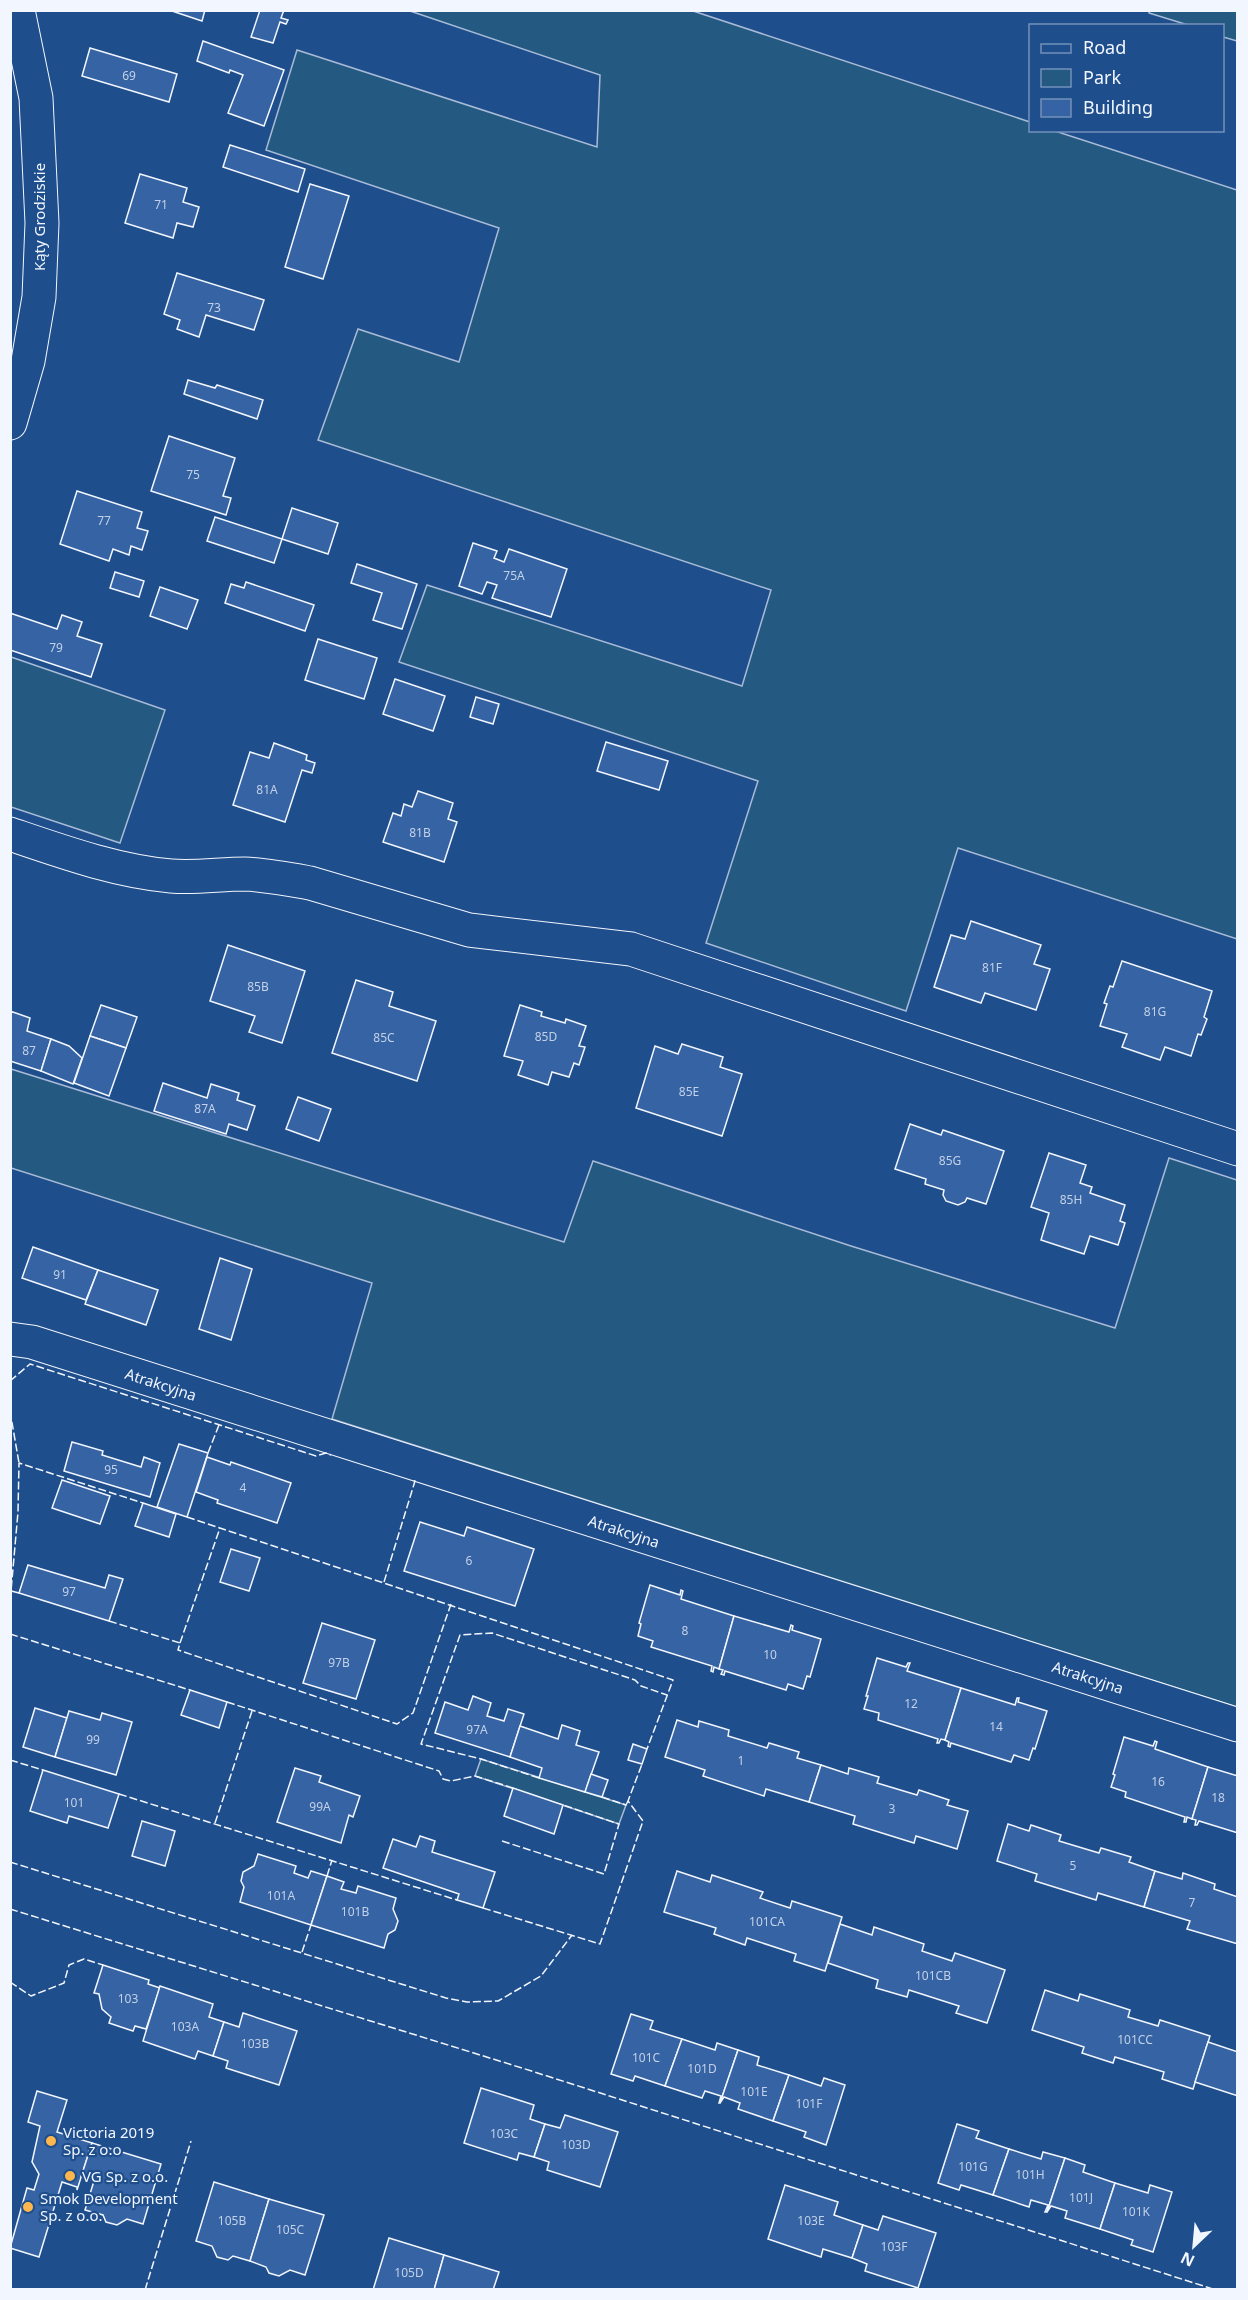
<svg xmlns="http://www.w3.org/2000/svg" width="1248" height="2300" font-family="'Noto Sans',sans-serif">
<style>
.green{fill:#245a82;stroke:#a8bbd7;stroke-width:1.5}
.building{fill:#3563a3;stroke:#f2f6ff;stroke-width:1.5}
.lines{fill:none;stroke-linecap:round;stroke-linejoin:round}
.street-casing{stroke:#f2f6ff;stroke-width:35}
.secondary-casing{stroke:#f2f6ff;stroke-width:35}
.street{stroke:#1f4e8c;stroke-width:33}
.secondary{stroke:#1f4e8c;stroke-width:33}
.fence{stroke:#f2f6ff;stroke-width:1.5;stroke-dasharray:8 3;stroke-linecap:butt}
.poi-dot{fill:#ffb74d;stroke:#1f4e8c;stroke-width:2}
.labels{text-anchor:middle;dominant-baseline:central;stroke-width:4.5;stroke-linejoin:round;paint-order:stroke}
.number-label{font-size:12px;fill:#c3d1e8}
.street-label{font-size:15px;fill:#f2f6ff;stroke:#1f4e8c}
.poi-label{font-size:15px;fill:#f2f6ff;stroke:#1f4e8c;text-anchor:start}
</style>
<rect width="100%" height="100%" fill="#1f4e8c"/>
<g class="green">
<path d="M690,10L1030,122V130L1055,131L1237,190V939L958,848L906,1011L706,943L758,781L399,662L427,585L742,686L771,590L318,440L358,329L459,362L499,228L266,150L297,50L597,147L600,75L410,11Z"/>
<path d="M1150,10L1237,11V41L1223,37L1222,26L1188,25L1149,13Z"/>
<path d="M11,657L165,710L120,843L11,807Z"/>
<path d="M11,1069L564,1242L593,1161L851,1246L1115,1328L1169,1158L1237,1180V1707L332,1419L372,1283L11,1168Z"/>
<path d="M481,1759L626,1805L619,1824L475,1776Z"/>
</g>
<g class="building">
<path d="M169,10H205L202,21Z"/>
<path d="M260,10H284L281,18L288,20L286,24L280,22L273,43L251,37Z"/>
<path d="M203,41L284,70L264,126L228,113L243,75L230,70L229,73L197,61Z"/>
<path d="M90,48L177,74L169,102L82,76Z"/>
<path d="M230,145L305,169L298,192L223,167Z"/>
<path d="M140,174L187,188L183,202L199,207L193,227L177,223L173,238L125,223Z"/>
<path d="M310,184L349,196L323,279L285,267Z"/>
<path d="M177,273L264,300L254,330L206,315L199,337L177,329L180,320L164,314Z"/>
<path d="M188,380L215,388L217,385L263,400L257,419L184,394Z"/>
<path d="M169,436L235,458L223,496L231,498L226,515L151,491Z"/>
<path d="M77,491L142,512L137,528L148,531L142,550L131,546L129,555L113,549L109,561L60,544Z"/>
<path d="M292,508L338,523L328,554L282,539Z"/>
<path d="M215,517L282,539L274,563L207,541Z"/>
<path d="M473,543L497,551L494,558L504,562L509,549L567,569L551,617L492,598L497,585L487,582L482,594L459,586Z"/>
<path d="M357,564L417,584L402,629L373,620L382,593L351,583Z"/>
<path d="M115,572L144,581L139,597L110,588Z"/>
<path d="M246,582L314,605L305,631L225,603L231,584L244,588Z"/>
<path d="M160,587L198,600L187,629L150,616Z"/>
<path d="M10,613L57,629L62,615L82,622L77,636L102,644L91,677L10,650Z"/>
<path d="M318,639L377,658L364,699L305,680Z"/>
<path d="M395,679L445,696L433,731L383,714Z"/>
<path d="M476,697L499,704L493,724L470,717Z"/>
<path d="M606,742L668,761L659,790L597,771Z"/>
<path d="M274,743L307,755L306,760L315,763L312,773L302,770L285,822L233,805L250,752L269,758Z"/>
<path d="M418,791L453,803L448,819L457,822L444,862L383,842L393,813L401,816L404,804L412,807Z"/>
<path d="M971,921L1041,945L1034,964L1050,969L1036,1010L985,993L981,1003L934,987L951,935L965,939Z"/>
<path d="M228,945L305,971L282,1043L249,1032L255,1016L210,1001Z"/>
<path d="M1122,961L1212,991L1204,1017L1207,1019L1201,1035L1198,1034L1191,1056L1165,1047L1160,1060L1122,1047L1127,1034L1100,1026L1107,1004L1104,1003L1110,986L1113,987Z"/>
<path d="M356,980L393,992L389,1006L436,1021L417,1081L332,1053Z"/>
<path d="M101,1005L137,1017L126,1048L90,1036Z"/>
<path d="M520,1005L542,1012L541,1016L565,1023L566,1019L586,1026L579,1046L585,1047L579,1065L574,1063L569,1077L552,1072L548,1085L518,1075L523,1061L504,1056Z"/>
<path d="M10,1011L30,1018L27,1031L51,1039L41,1071L10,1061Z"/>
<path d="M90,1036L126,1048L109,1096L74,1083Z"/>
<path d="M51,1039L69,1046L82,1058L73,1084L41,1071Z"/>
<path d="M682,1044L723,1057L720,1067L742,1074L722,1136L636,1108L655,1046L678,1054Z"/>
<path d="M163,1083L207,1098L211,1084L239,1093L237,1100L255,1106L247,1130L229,1124L226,1134L154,1111Z"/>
<path d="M298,1097L331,1109L319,1141L286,1129Z"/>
<path d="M910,1124L941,1135L943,1130L1004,1151L986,1204L967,1198L965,1202L958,1205L946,1201L943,1195L944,1190L925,1184L926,1179L895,1169Z"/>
<path d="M1049,1153L1086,1165L1080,1183L1092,1187L1090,1193L1125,1205L1120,1221L1125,1223L1118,1245L1090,1236L1084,1254L1041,1240L1049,1213L1031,1207Z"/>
<path d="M33,1247L98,1270L86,1300L22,1278Z"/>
<path d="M220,1258L252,1269L231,1340L199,1329Z"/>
<path d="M98,1270L158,1290L146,1325L85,1304Z"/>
<path d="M72,1442L103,1451L102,1455L141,1467L144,1457L160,1463L150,1497L64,1471Z"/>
<path d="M179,1444L208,1453L187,1517L157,1507Z"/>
<path d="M207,1457L230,1465L231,1462L291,1483L277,1523L217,1503L218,1500L196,1492Z"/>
<path d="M62,1480L110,1496L100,1524L52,1508Z"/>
<path d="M143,1503L176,1514L169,1537L135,1526Z"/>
<path d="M420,1522L464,1536L467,1527L534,1549L515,1606L404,1571Z"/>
<path d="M231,1549L260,1558L249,1591L220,1582Z"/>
<path d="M28,1565L105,1588L109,1575L123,1579L109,1621L19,1593Z"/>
<path d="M650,1585L680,1595L681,1590L683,1591L681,1599L734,1616L719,1669L714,1667L713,1672L711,1671L712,1666L651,1647L653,1641L638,1636L641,1624L639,1623Z"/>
<path d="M734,1616L789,1632L791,1625L793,1626L792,1630L821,1639L810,1677L807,1676L803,1689L788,1684L786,1690L725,1671L724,1675L721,1674L723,1670L719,1669Z"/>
<path d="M322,1623L375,1640L356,1699L303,1683Z"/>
<path d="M877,1658L906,1667L908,1663H910L907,1671L961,1688L945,1740L941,1739L939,1743H937L938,1739L878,1720L879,1713L864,1709L868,1696H866Z"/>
<path d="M961,1688L1015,1705L1017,1698H1019L1018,1702L1047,1711L1035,1749L1033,1748L1029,1760L1014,1755L1011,1762L951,1743L950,1747L948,1746L949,1742L945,1740Z"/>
<path d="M190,1690L227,1702L219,1728L181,1715Z"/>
<path d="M473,1696L491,1703L487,1716L504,1721L508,1709L524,1714L510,1757L435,1733L445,1702L468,1710Z"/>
<path d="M35,1708L67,1718L55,1757L23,1747Z"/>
<path d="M69,1711L100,1720L102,1713L132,1722L116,1775L55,1757Z"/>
<path d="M677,1720L698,1727L699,1721L729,1730L728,1736L767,1748L769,1743L799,1752L797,1758L821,1765L809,1802L766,1789L764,1796L703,1776L705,1770L665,1757Z"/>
<path d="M562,1725L580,1731L576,1745L599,1752L585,1792L539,1778L542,1768L510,1757L520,1726L558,1739Z"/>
<path d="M1124,1737L1153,1746L1155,1741L1157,1742L1155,1749L1208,1767L1192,1819L1187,1817L1186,1822H1184L1185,1817L1125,1797L1126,1792L1111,1787L1115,1775L1113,1774Z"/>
<path d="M633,1744L647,1749L642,1764L628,1760Z"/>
<path d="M821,1765L848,1774L849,1768L879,1777L877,1783L917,1795L919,1790L949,1800L947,1805L968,1811L957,1849L916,1836L914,1843L853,1824L855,1816L809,1802Z"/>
<path d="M1208,1767L1238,1776V1833L1199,1821L1197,1825H1195L1196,1820L1192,1819Z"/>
<path d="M295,1768L321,1776L319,1782L360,1796L353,1817L349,1815L341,1843L277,1822Z"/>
<path d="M43,1770L119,1794L108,1828L69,1816L67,1823L30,1811Z"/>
<path d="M591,1774L608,1780L602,1797L585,1792Z"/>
<path d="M513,1788L563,1805L554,1834L504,1816Z"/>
<path d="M142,1821L175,1831L165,1866L132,1856Z"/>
<path d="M1008,1824L1029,1831L1031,1825L1061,1835L1059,1841L1099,1853L1101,1848L1131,1857L1129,1862L1155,1871L1144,1907L1098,1893L1096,1900L1035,1881L1037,1874L997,1861Z"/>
<path d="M420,1836L435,1841L432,1852L495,1872L483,1908L457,1900L459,1894L383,1868L393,1839L416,1847Z"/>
<path d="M258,1854L296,1866L294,1873L308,1878L311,1871L327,1876L311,1925L240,1902L244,1887L241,1881L243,1872L254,1866Z"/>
<path d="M677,1871L710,1882L712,1875L763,1892L760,1898L790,1908L792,1901L842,1917L825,1971L794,1961L796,1954L747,1938L745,1945L714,1934L716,1928L664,1912Z"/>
<path d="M1155,1871L1182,1879L1183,1873L1215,1884L1214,1889L1238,1897V1944L1187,1929L1190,1921L1144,1907Z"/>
<path d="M327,1876L344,1882L341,1889L356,1893L358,1886L396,1898L393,1909L398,1921L395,1930L388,1934L384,1948L311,1925Z"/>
<path d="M840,1924L872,1935L874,1927L924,1944L922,1951L952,1961L955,1953L1005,1970L987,2023L956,2013L959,2006L909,1990L907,1997L876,1988L878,1980L828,1963Z"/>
<path d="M103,1965L149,1980L148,1984L160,1988L146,2029L135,2026L133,2031L109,2023L111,2017L102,2009L99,1994L94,1993Z"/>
<path d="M160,1986L213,2004L209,2017L224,2022L213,2056L198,2051L195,2059L143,2041Z"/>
<path d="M1045,1990L1078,2001L1080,1994L1130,2010L1128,2017L1158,2026L1160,2020L1210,2036L1193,2089L1162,2079L1164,2072L1115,2057L1113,2063L1082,2053L1084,2047L1032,2030Z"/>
<path d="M243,2013L297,2031L279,2085L226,2068L228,2061L213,2056L224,2022L239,2027Z"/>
<path d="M631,2014L653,2021L650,2029L682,2039L665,2086L635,2076L633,2081L611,2074Z"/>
<path d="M682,2039L715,2050L717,2043L738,2050L720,2103H719L721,2096L705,2091L702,2098L665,2086Z"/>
<path d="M1208,2042L1238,2052V2096L1195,2082Z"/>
<path d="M738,2050L759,2057L757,2065L789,2075L773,2121L738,2109L740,2103L724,2097L720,2103Z"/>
<path d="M789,2075L821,2086L824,2078L845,2085L826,2145L804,2137L806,2132L773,2121Z"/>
<path d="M481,2088L534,2105L530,2119L545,2124L534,2157L519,2153L517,2160L464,2143Z"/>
<path d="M37,2091L67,2100L57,2132L92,2143L77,2190V2187L62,2182L39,2257L10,2248L27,2188L34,2190L39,2174L32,2162L40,2126L28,2122Z"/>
<path d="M565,2115L618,2132L600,2187L547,2170L549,2162L534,2157L545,2124L560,2128Z"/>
<path d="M957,2124L979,2131L976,2138L1009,2149L993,2195L961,2185L959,2190L938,2183Z"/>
<path d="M92,2143L161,2164L143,2224L127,2219L117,2225L106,2222L103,2215L85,2210L94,2181L81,2177Z"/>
<path d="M1009,2149L1041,2159L1043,2152L1065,2158L1047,2212H1045L1048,2205L1031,2200L1029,2207L993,2195Z"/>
<path d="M1065,2158L1085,2165L1083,2172L1115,2183L1100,2229L1065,2218L1067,2211L1051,2206L1047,2212Z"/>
<path d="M214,2182L269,2199L250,2261L233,2256L228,2260L217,2257L212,2246L196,2241Z"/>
<path d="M1115,2183L1148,2193L1150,2185L1172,2192L1153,2252L1131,2245L1133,2240L1100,2229Z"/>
<path d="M785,2185L838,2202L834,2215L863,2225L852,2258L823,2249L821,2257L768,2239Z"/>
<path d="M269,2199L324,2215L305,2275L290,2270L279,2276L269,2273L266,2267L250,2261Z"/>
<path d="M883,2216L936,2233L918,2288L865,2271L867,2264L852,2258L863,2225L878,2230Z"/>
<path d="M389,2238L444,2255L434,2290H373Z"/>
<path d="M444,2255L499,2272L493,2290H434Z"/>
</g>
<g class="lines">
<g class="street-casing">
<g id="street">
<path d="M10,834C63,852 116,871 171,876C196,878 221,874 245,874C267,875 288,879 310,883L469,930L631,949L1238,1149"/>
<path d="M10,1339L32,1342L1238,1725"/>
</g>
</g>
<g class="secondary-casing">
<path id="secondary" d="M10,423L28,361L39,297L42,223L36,98L18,10"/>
</g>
<use href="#street" class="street"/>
<use href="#secondary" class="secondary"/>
<g class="fence">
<path d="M10,1381L30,1364L316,1456L326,1453L331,1455"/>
<path d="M10,1411L19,1463"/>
<path d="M208,1453L219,1425"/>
<path d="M187,1517L673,1680L647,1749"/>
<path d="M384,1582L415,1481L411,1480"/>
<path d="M19,1593L11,1591L18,1512L19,1463L143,1503"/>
<path d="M109,1621L180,1643L178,1650L397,1724L413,1713L451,1604"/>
<path d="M10,1634L190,1690"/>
<path d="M180,1643L220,1528"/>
<path d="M227,1702L439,1771L443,1779L451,1781L475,1776L513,1788"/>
<path d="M10,1760L43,1770"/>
<path d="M539,1778L481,1759L421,1744L460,1635L492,1633L635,1680L641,1686L667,1695"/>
<path d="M119,1794L457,1900"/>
<path d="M602,1797L626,1805L628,1801"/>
<path d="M215,1823L252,1711"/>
<path d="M502,1841L604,1874L619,1824L563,1805"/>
<path d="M10,1862L446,1998L467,2002L498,2001L541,1976L572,1935"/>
<path d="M327,1876L332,1860"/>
<path d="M483,1908L600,1944L643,1821L628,1801L642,1764"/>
<path d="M10,1909L522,2068L1216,2290"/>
<path d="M302,1952L311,1925"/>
<path d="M10,1982L31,1996L64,1983L69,1965L84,1959L103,1965"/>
<path d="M145,2290L191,2141"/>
</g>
</g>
<g class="poi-dot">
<circle cx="51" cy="2141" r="6"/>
<circle cx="70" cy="2176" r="6"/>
<circle cx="28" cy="2207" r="6"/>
</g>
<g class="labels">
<g class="number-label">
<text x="129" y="75">69</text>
<text x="161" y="204">71</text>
<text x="214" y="307">73</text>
<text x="193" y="474">75</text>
<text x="104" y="520">77</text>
<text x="514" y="575">75A</text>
<text x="56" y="647">79</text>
<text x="267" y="789">81A</text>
<text x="420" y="832">81B</text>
<text x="992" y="967">81F</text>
<text x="258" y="986">85B</text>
<text x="1155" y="1011">81G</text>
<text x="546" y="1036">85D</text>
<text x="384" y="1037">85C</text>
<text x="29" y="1050">87</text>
<text x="689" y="1091">85E</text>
<text x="205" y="1108">87A</text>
<text x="950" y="1160">85G</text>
<text x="1071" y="1199">85H</text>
<text x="60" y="1274">91</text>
<text x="111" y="1469">95</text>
<text x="243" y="1487">4</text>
<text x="469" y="1560">6</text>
<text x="69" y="1591">97</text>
<text x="685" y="1630">8</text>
<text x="770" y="1654">10</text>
<text x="339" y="1662">97B</text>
<text x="911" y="1703">12</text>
<text x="996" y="1726">14</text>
<text x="477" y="1729">97A</text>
<text x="93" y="1739">99</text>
<text x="741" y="1760">1</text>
<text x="1158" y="1781">16</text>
<text x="1218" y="1797">18</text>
<text x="74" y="1802">101</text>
<text x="320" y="1806">99A</text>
<text x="892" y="1808">3</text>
<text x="1073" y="1865">5</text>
<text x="281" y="1895">101A</text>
<text x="1192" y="1902">7</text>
<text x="355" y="1911">101B</text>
<text x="767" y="1921">101CA</text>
<text x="933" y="1975">101CB</text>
<text x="128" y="1998">103</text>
<text x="185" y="2026">103A</text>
<text x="1135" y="2039">101CC</text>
<text x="255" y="2043">103B</text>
<text x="646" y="2057">101C</text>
<text x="702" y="2068">101D</text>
<text x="754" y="2091">101E</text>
<text x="809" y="2103">101F</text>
<text x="504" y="2133">103C</text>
<text x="576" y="2144">103D</text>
<text x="973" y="2166">101G</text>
<text x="1030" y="2174">101H</text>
<text x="1081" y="2197">101J</text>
<text x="1136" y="2211">101K</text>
<text x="232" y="2220">105B</text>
<text x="811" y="2220">103E</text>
<text x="290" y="2229">105C</text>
<text x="894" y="2246">103F</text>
<text x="409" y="2272">105D</text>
</g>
<g class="street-label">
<text transform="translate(39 217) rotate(-90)">Kąty Grodziskie</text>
<text transform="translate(161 1384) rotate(18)">Atrakcyjna</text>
<text transform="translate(624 1531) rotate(18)">Atrakcyjna</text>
<text transform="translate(1088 1677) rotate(18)">Atrakcyjna</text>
</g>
<g class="poi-label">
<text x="63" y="2132">Victoria 2019<tspan x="63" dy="17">Sp. z o.o</tspan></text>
<text x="82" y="2176">VG Sp. z o.o.</text>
<text x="40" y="2198">Smok Development<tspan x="40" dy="17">Sp. z o.o.</tspan></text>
</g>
</g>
<rect width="1248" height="2300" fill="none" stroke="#f2f6ff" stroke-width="24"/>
<rect x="1029" y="24" width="195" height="108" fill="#1f4e8c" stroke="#7391ba" stroke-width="1.5"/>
<rect x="1041" y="44" width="30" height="9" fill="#1f4e8c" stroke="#7391ba" stroke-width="1.5"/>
<text x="1083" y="54" font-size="18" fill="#f2f6ff">Road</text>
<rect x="1041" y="69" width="30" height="18" fill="#245a82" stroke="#7391ba" stroke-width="1.5"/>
<text x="1083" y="84" font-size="18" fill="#f2f6ff">Park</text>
<rect x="1041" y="99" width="30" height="18" fill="#3563a3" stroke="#7391ba" stroke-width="1.5"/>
<text x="1083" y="114" font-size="18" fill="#f2f6ff">Building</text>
<g transform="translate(1194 2246) rotate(206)" stroke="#1f4e8c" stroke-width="4.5" paint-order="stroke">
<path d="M0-4.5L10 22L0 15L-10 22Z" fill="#f2f6ff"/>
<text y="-9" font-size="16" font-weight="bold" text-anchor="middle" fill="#f2f6ff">N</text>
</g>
</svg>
